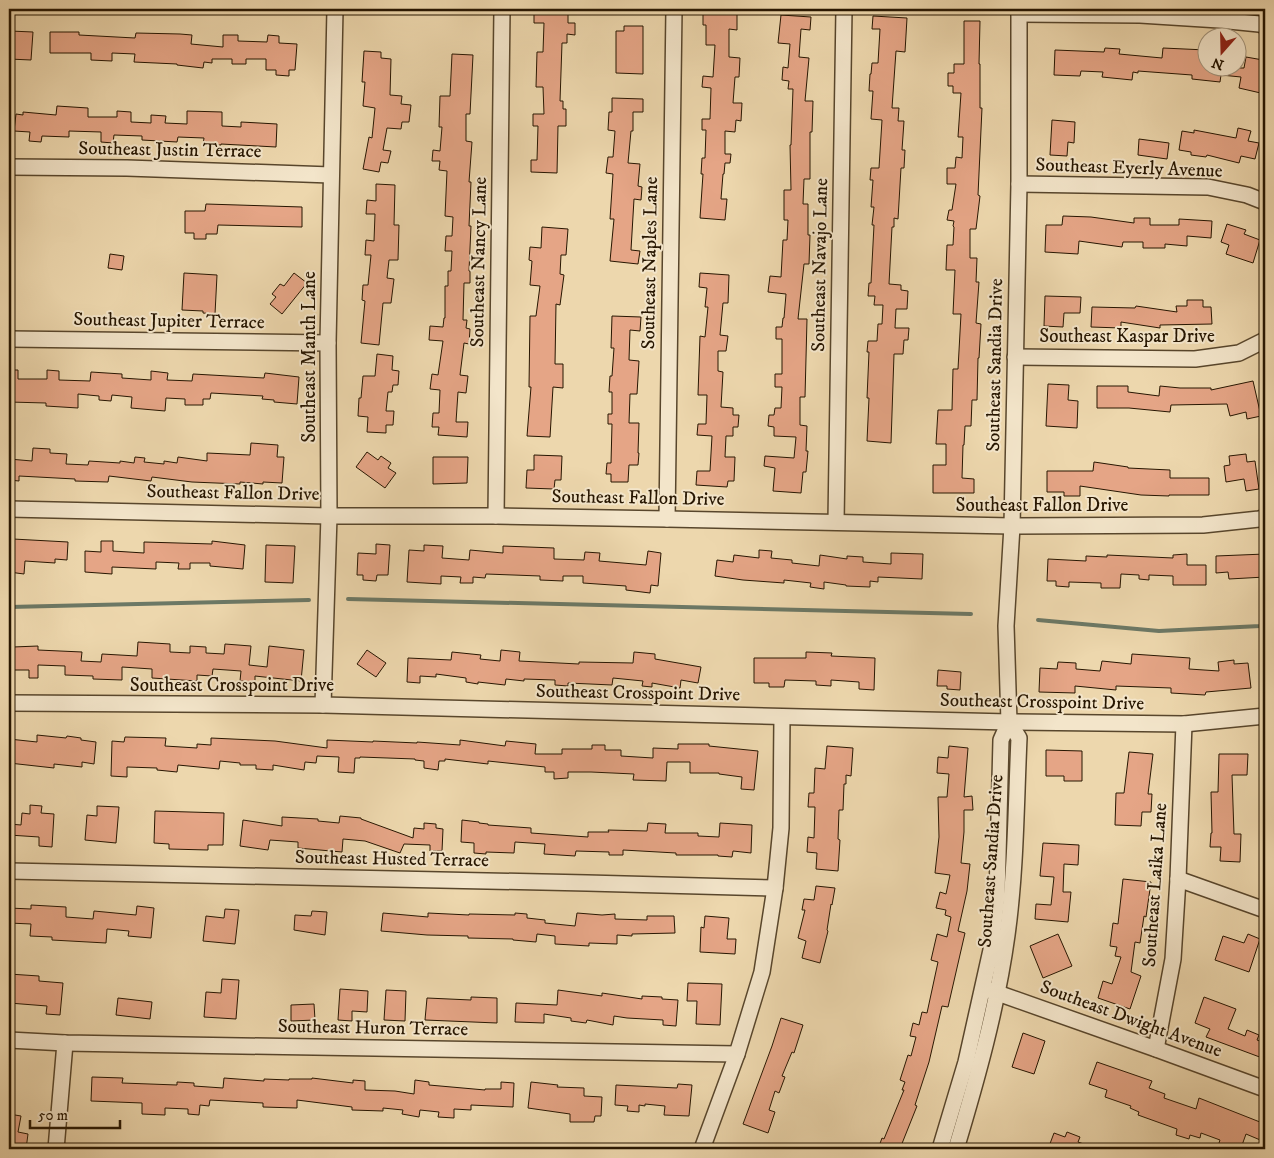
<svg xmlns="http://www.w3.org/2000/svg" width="1274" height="1158" font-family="'IM FELL DW Pica',serif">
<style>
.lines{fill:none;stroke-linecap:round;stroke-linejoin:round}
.stream{stroke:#6c7865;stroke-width:4}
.building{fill:#e5a586;stroke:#271601}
.minor-casing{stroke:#58462c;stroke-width:18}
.minor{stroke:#f3e5ca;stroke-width:15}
.labels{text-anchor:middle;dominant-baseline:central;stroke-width:4;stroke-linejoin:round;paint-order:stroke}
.street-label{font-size:19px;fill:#271601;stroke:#f3e5ca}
</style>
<rect width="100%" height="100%" fill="#edd7ad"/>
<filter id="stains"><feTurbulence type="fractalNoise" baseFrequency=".004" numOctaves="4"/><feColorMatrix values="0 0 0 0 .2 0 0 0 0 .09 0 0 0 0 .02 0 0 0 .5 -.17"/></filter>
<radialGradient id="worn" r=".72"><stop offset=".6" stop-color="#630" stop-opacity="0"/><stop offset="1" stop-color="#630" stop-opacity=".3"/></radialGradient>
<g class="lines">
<g class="stream">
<path d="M348,599L971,614"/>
<path d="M9,607L309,600"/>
<path d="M1038,620L1159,631L1260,626L1265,624"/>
</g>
</g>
<g class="building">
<path d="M534,10H568V23H575V35L567,34V43H562L560,101H563V109H566V126H558L557,173L531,172V160H537L538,126H533V114H544L543,87H536L537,52H543L544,23H534Z"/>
<path d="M703,12H737V30L729,29V57L740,58L739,77H735L733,103H742L741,121L736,120L735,132L725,131V154H731L730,163H725L724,174H723L721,199H727L725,220L700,218L703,174H701L702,158H705L706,130H702V119H710L711,88L702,87L703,76L713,77L715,45H706V25H703Z"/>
<path d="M781,15L811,17L810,30L801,29L799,57L809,58L805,101H813L812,132H810V179H804L803,204H808V235H810L809,264H804L798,319H807L805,397H800V425L807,426L806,451H808L806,472H803L801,493L773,491L775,468L764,466L765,456L794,458L796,437L774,436V427L768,426L769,415H774L775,408H781L782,387H775V374H782V339H776V327H782L783,318H784L786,294L768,292L770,276L781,277L783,240H787L788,220H784V190H791L790,145H791L793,89H788L789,81L782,80L783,67L788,68L790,44L778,43Z"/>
<path d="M873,16L907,18L905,52L896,51L892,108H899L898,121H904L902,150H905L904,168H901L898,219L894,218V227H892L889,284L901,285V290L908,291L907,309H896L895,328H909L908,340H904L903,354H894L891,443L867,441L869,398H867L869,352H867L868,341H877L878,324H882L883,305H874L875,296H868L869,283H871L874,225H872L874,207H871L873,180H870L871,168H879L882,120L871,119L873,91H869L870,74H871L872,63H878L880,29H872Z"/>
<path d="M964,21H980L979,64H980V108H982L978,195L980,196L976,229H970V258H977L976,282H979L976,323L981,324L979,358H978L977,400H972L971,426H965L964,445H963L962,478L974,479V493H933V465H946V444H936L938,410H952L953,369H958L961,314H953L955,270H946L947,245H953L954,227L953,226L954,221L947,220L949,210H952L956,184H947V168H955L956,157L962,158L963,137H958L961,93H953V86H948V73H954V64H964Z"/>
<path d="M624,26H643V74L616,73V31H624Z"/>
<path d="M10,31L33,32L31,60L9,59Z"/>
<path d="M50,32H79V35L135,38L136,33L180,34L192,35L191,44L223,47V35H238V41L267,42L268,35L279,36V43L297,44L295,70H289V76L276,75V70H266V59H246V64H232V59H212V63L204,62L203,68L177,65V64L134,62L135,54L112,53V61L91,60V53H50Z"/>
<path d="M1105,48L1120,49L1119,54L1162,58L1163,48L1206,50V68H1244L1246,57L1263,60L1261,68L1265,69V94L1239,88L1241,77L1221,75L1220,82L1192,79V75L1138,71V73L1133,72L1132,80L1102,77L1103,72L1081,71L1080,76L1054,75L1055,50L1104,52Z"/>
<path d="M364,51L381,52V58L391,59L390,95L402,96L401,104L411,105L409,122H402L401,129L387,128L383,150L391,151L388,163L381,162L379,172L363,169L369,137L372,138L375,108L363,106L365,82H362Z"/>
<path d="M452,54L473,55L470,114H466V141L472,142L469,182H471L469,226H471L469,271H470V283H464L463,320H467L466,328L470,329L469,344L464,343L460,375L468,376L466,393L458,392L456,422H468L467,437L438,435L439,427H432L433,413H439L440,390L430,389L432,374L438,375L443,341L429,340L430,326L443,327L444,318H445V286H448V271H451L452,251H445L446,236H452L453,217L445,216L447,171L439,170L440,161H432L433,150L440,151L442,127H439L440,96H450Z"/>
<path d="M612,98L643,99V112H633V131H631L628,163L640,164L638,186L642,187L641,200L634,199L631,250L640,251L638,264L610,261L614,219H610L613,174L606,173L608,157H613L615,131L608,130L609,112H612Z"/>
<path d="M57,106L88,108V117H117V111L131,112V122L151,123V115L166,116L165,123L187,124V111L222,112V126L241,127V122L277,124L276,147L221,144V145H203L204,138L178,137L177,142L142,140V136L114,135L113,143L101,142V132L69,131V137L42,136L41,142L29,141L30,132L14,131L16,114L23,115V112L56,115Z"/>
<path d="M1052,120L1075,122L1074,143L1068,142L1067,156L1050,155Z"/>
<path d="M1238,128L1251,131L1248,141L1259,143L1255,159L1241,156L1239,163L1207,155L1206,157L1191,155V152L1179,150L1182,131L1194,133V130L1236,138Z"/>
<path d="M1139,139L1169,143L1167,159L1138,155Z"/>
<path d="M376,184L395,185L394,225H399L398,260H389L387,278L394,279L391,303H383L379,345L361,343L365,301L362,300L363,285H368L371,255H365L366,240L374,241L375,214H366L367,200L376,201Z"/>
<path d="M206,204L302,207V227L218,225L217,234H206V239H194V233H185V211H205Z"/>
<path d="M1063,216L1091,217L1134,223V218H1150V225H1179V219L1212,221L1211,238L1187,236V246L1165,244V248H1143V242H1123L1122,247L1079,241L1078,254L1045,252L1046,225H1062Z"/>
<path d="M1227,224L1246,230L1244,234L1260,240L1253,263L1226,254L1229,245L1221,242Z"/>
<path d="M542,227L568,229L566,255H561L560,274L564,275L560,305L556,304L555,364H563V388L553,387L550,437L527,436L531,387H529L530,316H536L540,286L530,285L532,261L529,260L530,247L541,248Z"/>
<path d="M110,254L124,256L122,270L108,268Z"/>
<path d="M184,273L217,275L215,314L203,313V311L182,310Z"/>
<path d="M294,273L307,283L282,314L270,304L276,297L272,294L280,284L284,286Z"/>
<path d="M700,273L729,275L728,303H723L720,335L728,336L726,351H718V371L723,372L721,407L733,408V415H739L738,427H733V436H726L725,457H735L734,481H728L727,487L696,485L697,471H710L712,436L697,435L698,424H706L707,395H698L700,336L705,337L708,307H705L707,288L699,287Z"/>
<path d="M1045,296L1081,297L1080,313H1064L1063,327L1044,326Z"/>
<path d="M1187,300H1203V307H1211L1212,324L1160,325V328L1121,322V328L1091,327L1092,307L1135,308L1136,306L1177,312L1176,306H1187Z"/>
<path d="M612,316L641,317L640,331L630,330L629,360L639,361L637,394H630L629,423H639L638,453H639L638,465H629L628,482H611V474H606L607,463H611L612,424H608V414H612V392H609L610,376H612L614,348H611Z"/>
<path d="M377,354L393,356L392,370L399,371L398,385H393L392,392H388L386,411H394L393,425H386V433L367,432L368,417L358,416L359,398H361L363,376H375Z"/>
<path d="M9,370H18V379H47V370L59,371V380L90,381L91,372L122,374V378L151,380V371L168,373L167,380L192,381L193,374L264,378L265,373L299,377L297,404L274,402V400L262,399L263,396L211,393L210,399H203V405H185V399L166,398L165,411L131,408L132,397L112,395L111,401L99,400V396L78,394V408L46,406V403L9,402Z"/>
<path d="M1253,381L1261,416L1247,419L1246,412L1230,416L1227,404L1171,405L1170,412L1129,408H1097V386H1128V392L1159,396L1160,386L1180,388H1211V390Z"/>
<path d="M1048,384L1069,385L1068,400L1078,401L1077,428L1046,426Z"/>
<path d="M251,443L278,445L277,457H284L282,483L263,482V484L240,482V484L192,482L152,477L151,481L109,476L108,482L75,481V479L19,476V481L9,480V459L32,461L33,448L50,449V453L67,454L66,464L88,465L89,461L120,463V461L134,463L135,457L145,458L144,462L164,464V461L177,463L178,457L207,461V453L250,455Z"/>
<path d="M367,452L378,460L381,456L391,463L388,468L396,473L385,488L356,467Z"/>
<path d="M1246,454L1247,462L1255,461L1259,489L1246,491L1244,479L1226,482L1224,466L1230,465L1229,456Z"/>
<path d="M534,455L562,456L561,480H555L554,489L526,488L527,470H534Z"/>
<path d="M433,457H468L467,483L433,484Z"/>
<path d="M1094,462L1128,467V468L1170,470V478H1209V495H1169V496L1141,495L1080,486V496H1064V492H1047V471H1093Z"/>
<path d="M13,539L68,542L67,560L55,559V563L25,561L24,574L9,572V551H13Z"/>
<path d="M101,541H113V551L144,553V542L212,544V541L245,545L243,569L210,566V563H190V569H178L179,563L156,562V569L112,567V574L85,572V551L101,552Z"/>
<path d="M376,544L390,545L388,575H377L376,581L363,580V575H357L358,553L376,554Z"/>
<path d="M266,545L295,546L293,583L265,582Z"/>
<path d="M424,545L443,546L442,558L469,560L470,550L503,553V546L554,548V559L584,560L585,552L600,553L599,561L646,565L648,551L661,553L658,586L651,585L650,593L626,590V586L583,583V576H563V581L540,580V576L486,574L485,578L473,577V583H460L461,577L441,576V584L407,582L409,550L424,551Z"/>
<path d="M759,550L772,551L771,558L792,560V563L819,566L820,555L847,559V556L863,557V562L891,564V553L923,554L922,579L878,577V582L870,581V587L846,586V585L824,582V589L810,587L811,583L784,580V583L743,580L715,576L717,560L733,562L734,555L759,558Z"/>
<path d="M1187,554V565H1206V585H1173V576L1149,575V580L1139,579V575L1121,574L1120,588H1101V583L1069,582V587L1056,586V581H1047L1048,559L1086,561V556L1107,557V555L1173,558V555Z"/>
<path d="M1265,554V577L1229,579L1228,572L1216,573V556Z"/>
<path d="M138,642L170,644V652L190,653V646L206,647V653L224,654L225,644L251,646L249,665L267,667L269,646L304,650L301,681L255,676V682L240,681L241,671L213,669L212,676L197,675V681L152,678V669L122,667V680L93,679V676L65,675V666L38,665V678H29V670H14L13,647L38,646V650L82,652L81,661L101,662L102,654L137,656Z"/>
<path d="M367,650L386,663L376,677L357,664Z"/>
<path d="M501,650L520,652L519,661L579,664V662L633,663L634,652L655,654V659L701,667L698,683L681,680L680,688L652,683V687L642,686L643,681L613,678L612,685L568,683V686L555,685V680L524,679V681L506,679L505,685L478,682V684L466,682V678L436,674V677L420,676V683L407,682L408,658L451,660L452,652L481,655L480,659L500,661Z"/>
<path d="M806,652L832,653L831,656L875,658L874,690L859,689V682L831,680V686L816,685V681L785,680L784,687H769V683H754V658H806Z"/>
<path d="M1132,654L1190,658L1189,669L1219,671L1218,662L1234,660V664L1248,663L1251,688L1206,692L1205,695L1171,693V688L1116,686V690L1075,686V693L1039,692L1040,668L1057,669L1058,662L1076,663V669L1100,671L1102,661L1131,664Z"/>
<path d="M938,670L961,672L960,690L947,689V686H937Z"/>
<path d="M37,735L66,738L67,736L81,738V740L96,742L94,764L82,762V767L54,764V768L9,763V739L37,742Z"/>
<path d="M125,737L166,738L165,746L197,748V744L211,745V738L275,741L327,748V740L373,742V741L417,743V742L460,745V740L505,746L506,741L536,744L535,754H562V749H592V745H605V750H621V756L653,758V748L678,749V744H709V746L758,751L754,790L741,789L742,777L719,774V773H690V762H667L666,781L633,780L634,774L591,772H568V778L554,779V772H545V767L488,761V764L445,759V761H439L438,770L424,768V761L415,760V759L360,757V758H355L354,773L338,772L339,757L317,756L316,763L305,762L304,770L273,765V770L256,769V765H240V763L220,761L219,769L178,765L177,772L157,770V768L127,767V777L111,776L112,741L124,742Z"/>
<path d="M827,746L853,748L851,776L846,775V784H844L843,810H839L838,839L840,840L838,871L816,869L817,853L807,852L808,837L814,838L815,807H808L809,793H814L815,768L825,769Z"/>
<path d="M949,746L968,748L964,797L972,796L973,810H964V832L961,863L970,864L967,891L958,931L965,933L948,1007L942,1006L929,1062L915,1105L917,1106L901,1146L908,1149H878L882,1138L884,1139L904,1090H902L905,1082L900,1080L908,1055L911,1056L916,1037L910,1036L913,1023L919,1025L922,1012L927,1013L938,962L931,960L937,934L947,937L951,917L945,915L946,910L936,908L940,892L946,894L950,875L935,873L939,837L938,797H947L949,774L937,773L938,757L948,758Z"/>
<path d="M1046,750L1082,751V781H1064V776H1046Z"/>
<path d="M1129,752L1153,754L1148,794H1152L1151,812H1142L1141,826L1115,825L1116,793H1124Z"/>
<path d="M1219,754H1248L1247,775H1232L1234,834H1241L1240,862L1220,861L1221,847H1210L1211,833H1212L1211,792H1218Z"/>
<path d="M30,805L42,806L41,813L54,814L52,847L39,846V837L9,835V824L21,825L22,813L30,814Z"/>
<path d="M97,806L119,807L116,843L85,840L87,815L97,816Z"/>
<path d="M155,811L224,813L223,845H208V850L169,849V844L154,843Z"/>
<path d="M340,816L361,818V819L413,838L414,828L424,829V823L436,824V828L443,829L442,851H430V845L404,844L400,853L365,841L343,839L342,852L298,848V842L270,840L268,850L240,846L243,820L282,826V817L318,819V821L339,823Z"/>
<path d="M462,820L479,822V823L488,824V825L531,828V833L588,837V832H609L608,830L647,831L648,823L666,824L665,833H698V836L719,837L720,823L752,825L751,853L733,851L732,857L718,856V855H676V853L623,850V855H609V852L576,851L575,856L544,854L545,844L515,842L514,853L486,852V854L474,853V843L461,842Z"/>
<path d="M1043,843L1079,845L1078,865L1064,864L1063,892H1071L1068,922L1035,919L1036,904L1051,905L1054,877L1040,876Z"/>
<path d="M1123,879L1151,882L1146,917L1144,916L1140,943L1135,942L1131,972L1141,976L1130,1009L1098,998L1103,981L1112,984L1121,957L1115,956L1117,947L1110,946L1113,923L1118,924Z"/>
<path d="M816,886L835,888L832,905L831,904L827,930L828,931L820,963L802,958L806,941L798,938L805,910H802L804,899L814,900Z"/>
<path d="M31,905L66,907V917L93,919L94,911L136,915L137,906L154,908L151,938L128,936L129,931L107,929L106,943L52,940V937L30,936L31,924L9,923V908L31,909Z"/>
<path d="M225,909L239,910L235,944L203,941L206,916L224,918Z"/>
<path d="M312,911L327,912L325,935L294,930L295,915L311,916Z"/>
<path d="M383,913L428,917V913L469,915V914L515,915V913L527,914V918L545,920V923L575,926L577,913L602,915L615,914V919L647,920V916H674L675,933L632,934V936L617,935V944L589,943V946L555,944V936L537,934L536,942L513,940V939L468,938V936L427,935L381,931Z"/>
<path d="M705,916L729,918L727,939H736L735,954L700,952L701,927L704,928Z"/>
<path d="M1058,934L1072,966L1043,978L1030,946Z"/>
<path d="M1248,934L1260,939L1249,972L1215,960L1223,936L1244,943Z"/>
<path d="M9,974L39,976V981L63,983L60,1015L46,1014L47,1006L9,1003Z"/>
<path d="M222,979L239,980L236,1019L204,1017L206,992L221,993Z"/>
<path d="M688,983L722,984L720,1025L696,1024L697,1001H687Z"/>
<path d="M340,989L368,991L367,1012L352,1011V1021L338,1020Z"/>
<path d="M386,990L406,991L405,1021L384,1020Z"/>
<path d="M558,990L602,996V993L642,999V996L662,997V999L678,1000L676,1026L663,1025V1020L627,1018L614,1016L613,1025L587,1020L586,1023L571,1021V1018L544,1014V1023L515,1022L516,1003L557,1005Z"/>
<path d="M471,997L497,998V1023L425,1020L427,998L471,1000Z"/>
<path d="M1204,997L1236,1009L1228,1029L1245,1036L1247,1030L1259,1035L1257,1040L1265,1043V1059L1206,1037L1210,1029L1195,1023Z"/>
<path d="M118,998L152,1002L150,1019L116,1015Z"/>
<path d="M314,1004L315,1020L291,1021V1005Z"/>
<path d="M781,1018L803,1025L794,1053L792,1052L782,1076L785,1077L779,1093L775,1091L769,1110L775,1112L768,1133L743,1124L772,1046Z"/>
<path d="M1023,1033L1045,1041L1034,1074L1012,1067Z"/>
<path d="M1097,1062L1152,1081L1149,1088L1165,1094L1164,1098L1196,1109L1199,1098L1265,1124V1142L1246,1134L1241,1148L1231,1144L1228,1149H1225L1218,1146L1220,1140L1201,1133L1200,1138L1190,1135L1189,1139L1176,1135L1177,1129L1138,1115L1139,1112L1130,1108L1131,1106L1105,1097L1107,1090L1089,1084Z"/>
<path d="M92,1077L123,1078L122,1083L177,1085V1082L194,1083V1086L223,1088L224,1078L264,1081V1079L289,1080V1079H312V1078L353,1083V1080L365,1081V1090L395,1091L414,1094L415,1080L429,1082V1085L485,1090V1089H501V1082L514,1083L513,1107L471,1105V1110L454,1109V1118L438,1117L439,1112L420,1110L419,1117L402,1114L403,1110L383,1108V1111L352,1110V1107L297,1100V1108L263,1107V1103L210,1100L209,1106L200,1105L199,1115L188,1114V1109L165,1108V1115L142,1114V1103L91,1101Z"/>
<path d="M531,1082L558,1085L557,1087L584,1088V1096L602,1097L601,1116H595L594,1122H570V1114L528,1108Z"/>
<path d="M678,1084L692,1085L689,1116L664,1115L665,1106L645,1104V1106L639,1105V1112L627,1111L628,1106L615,1105L616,1085L677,1088Z"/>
<path d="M9,1114L21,1116L18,1132L28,1134L26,1149H9Z"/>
<path d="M1067,1132L1080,1137L1078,1142L1095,1148V1149H1048L1054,1133L1065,1137Z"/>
</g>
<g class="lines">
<g class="minor-casing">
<g id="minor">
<path d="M1019,14L1140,15L1219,20L1259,24L1265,26"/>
<path d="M9,167L127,168L331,175"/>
<path d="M1019,184L1208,187L1247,195L1265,202"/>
<path d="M9,339L328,343"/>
<path d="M1015,357L1195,359L1239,353L1265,340"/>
<path d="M9,509L329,516H496L667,519L1012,526L1203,525L1259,519L1265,517"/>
<path d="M496,516L502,9"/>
<path d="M667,519L674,9"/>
<path d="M836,522L844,9"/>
<path d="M9,703L323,705L1009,722L1184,724L1265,716"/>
<path d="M323,705L329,516L328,343L335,9"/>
<path d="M9,871L587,883L775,888"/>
<path d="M1178,879L1265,910"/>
<path d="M989,990L1156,1049L1265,1089"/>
<path d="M9,1040L65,1043L737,1054"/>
<path d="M1156,1049L1173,959L1178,879L1184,724"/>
<path d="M56,1149L65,1043"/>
<path d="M702,1149L737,1054L762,972L775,888L781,828L782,717"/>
<path d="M940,1149L966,1062L991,950L997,896L1001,740L1009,722L1006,626L1012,526L1019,184V9"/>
<path d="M956,1149C977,1079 997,1008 1007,935C1016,870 1016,803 1019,738L1009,722"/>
</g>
</g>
<use href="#minor" class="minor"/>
</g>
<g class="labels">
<g class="street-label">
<text transform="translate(170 150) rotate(1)">Southeast Justin Terrace</text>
<text transform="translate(1129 168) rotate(2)">Southeast Eyerly Avenue</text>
<text transform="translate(479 262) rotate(-89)">Southeast Nancy Lane</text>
<text transform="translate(650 263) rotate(-89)">Southeast Naples Lane</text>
<text transform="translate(820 265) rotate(-89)">Southeast Navajo Lane</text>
<text transform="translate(169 321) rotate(1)">Southeast Jupiter Terrace</text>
<text x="1127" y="336">Southeast Kaspar Drive</text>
<text transform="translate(309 357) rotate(-90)">Southeast Manth Lane</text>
<text transform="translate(995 365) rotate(-89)">Southeast Sandia Drive</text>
<text transform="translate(233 493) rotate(1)">Southeast Fallon Drive</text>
<text transform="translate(638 498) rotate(1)">Southeast Fallon Drive</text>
<text x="1042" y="505">Southeast Fallon Drive</text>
<text x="232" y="685">Southeast Crosspoint Drive</text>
<text transform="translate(638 693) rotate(1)">Southeast Crosspoint Drive</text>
<text transform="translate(1042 702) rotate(1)">Southeast Crosspoint Drive</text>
<text transform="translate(392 859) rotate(1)">Southeast Husted Terrace</text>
<text transform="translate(991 861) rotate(-86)">Southeast Sandia Drive</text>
<text transform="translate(1155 885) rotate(-86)">Southeast Laika Lane</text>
<text transform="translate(1131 1019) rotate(20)">Southeast Dwight Avenue</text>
<text transform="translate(373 1028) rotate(1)">Southeast Huron Terrace</text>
</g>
</g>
<rect width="1274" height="1158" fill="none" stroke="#edd7ad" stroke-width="30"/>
<rect x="10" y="10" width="1254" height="1138" fill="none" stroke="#271601" stroke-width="2.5"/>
<rect x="15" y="15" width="1244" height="1128" fill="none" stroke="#271601"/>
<g transform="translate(1222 52) rotate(200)"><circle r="24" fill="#f3e5ca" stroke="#a1927a"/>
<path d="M0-4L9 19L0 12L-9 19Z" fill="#8f2418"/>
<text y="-8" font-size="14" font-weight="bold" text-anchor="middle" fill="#271601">N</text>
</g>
<path d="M30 1120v8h90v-8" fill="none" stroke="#271601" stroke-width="2.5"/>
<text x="38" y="1120" font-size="15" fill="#271601" stroke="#f3e5ca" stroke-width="4" paint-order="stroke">50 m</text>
<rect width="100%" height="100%" filter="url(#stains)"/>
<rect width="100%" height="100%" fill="url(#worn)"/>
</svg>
